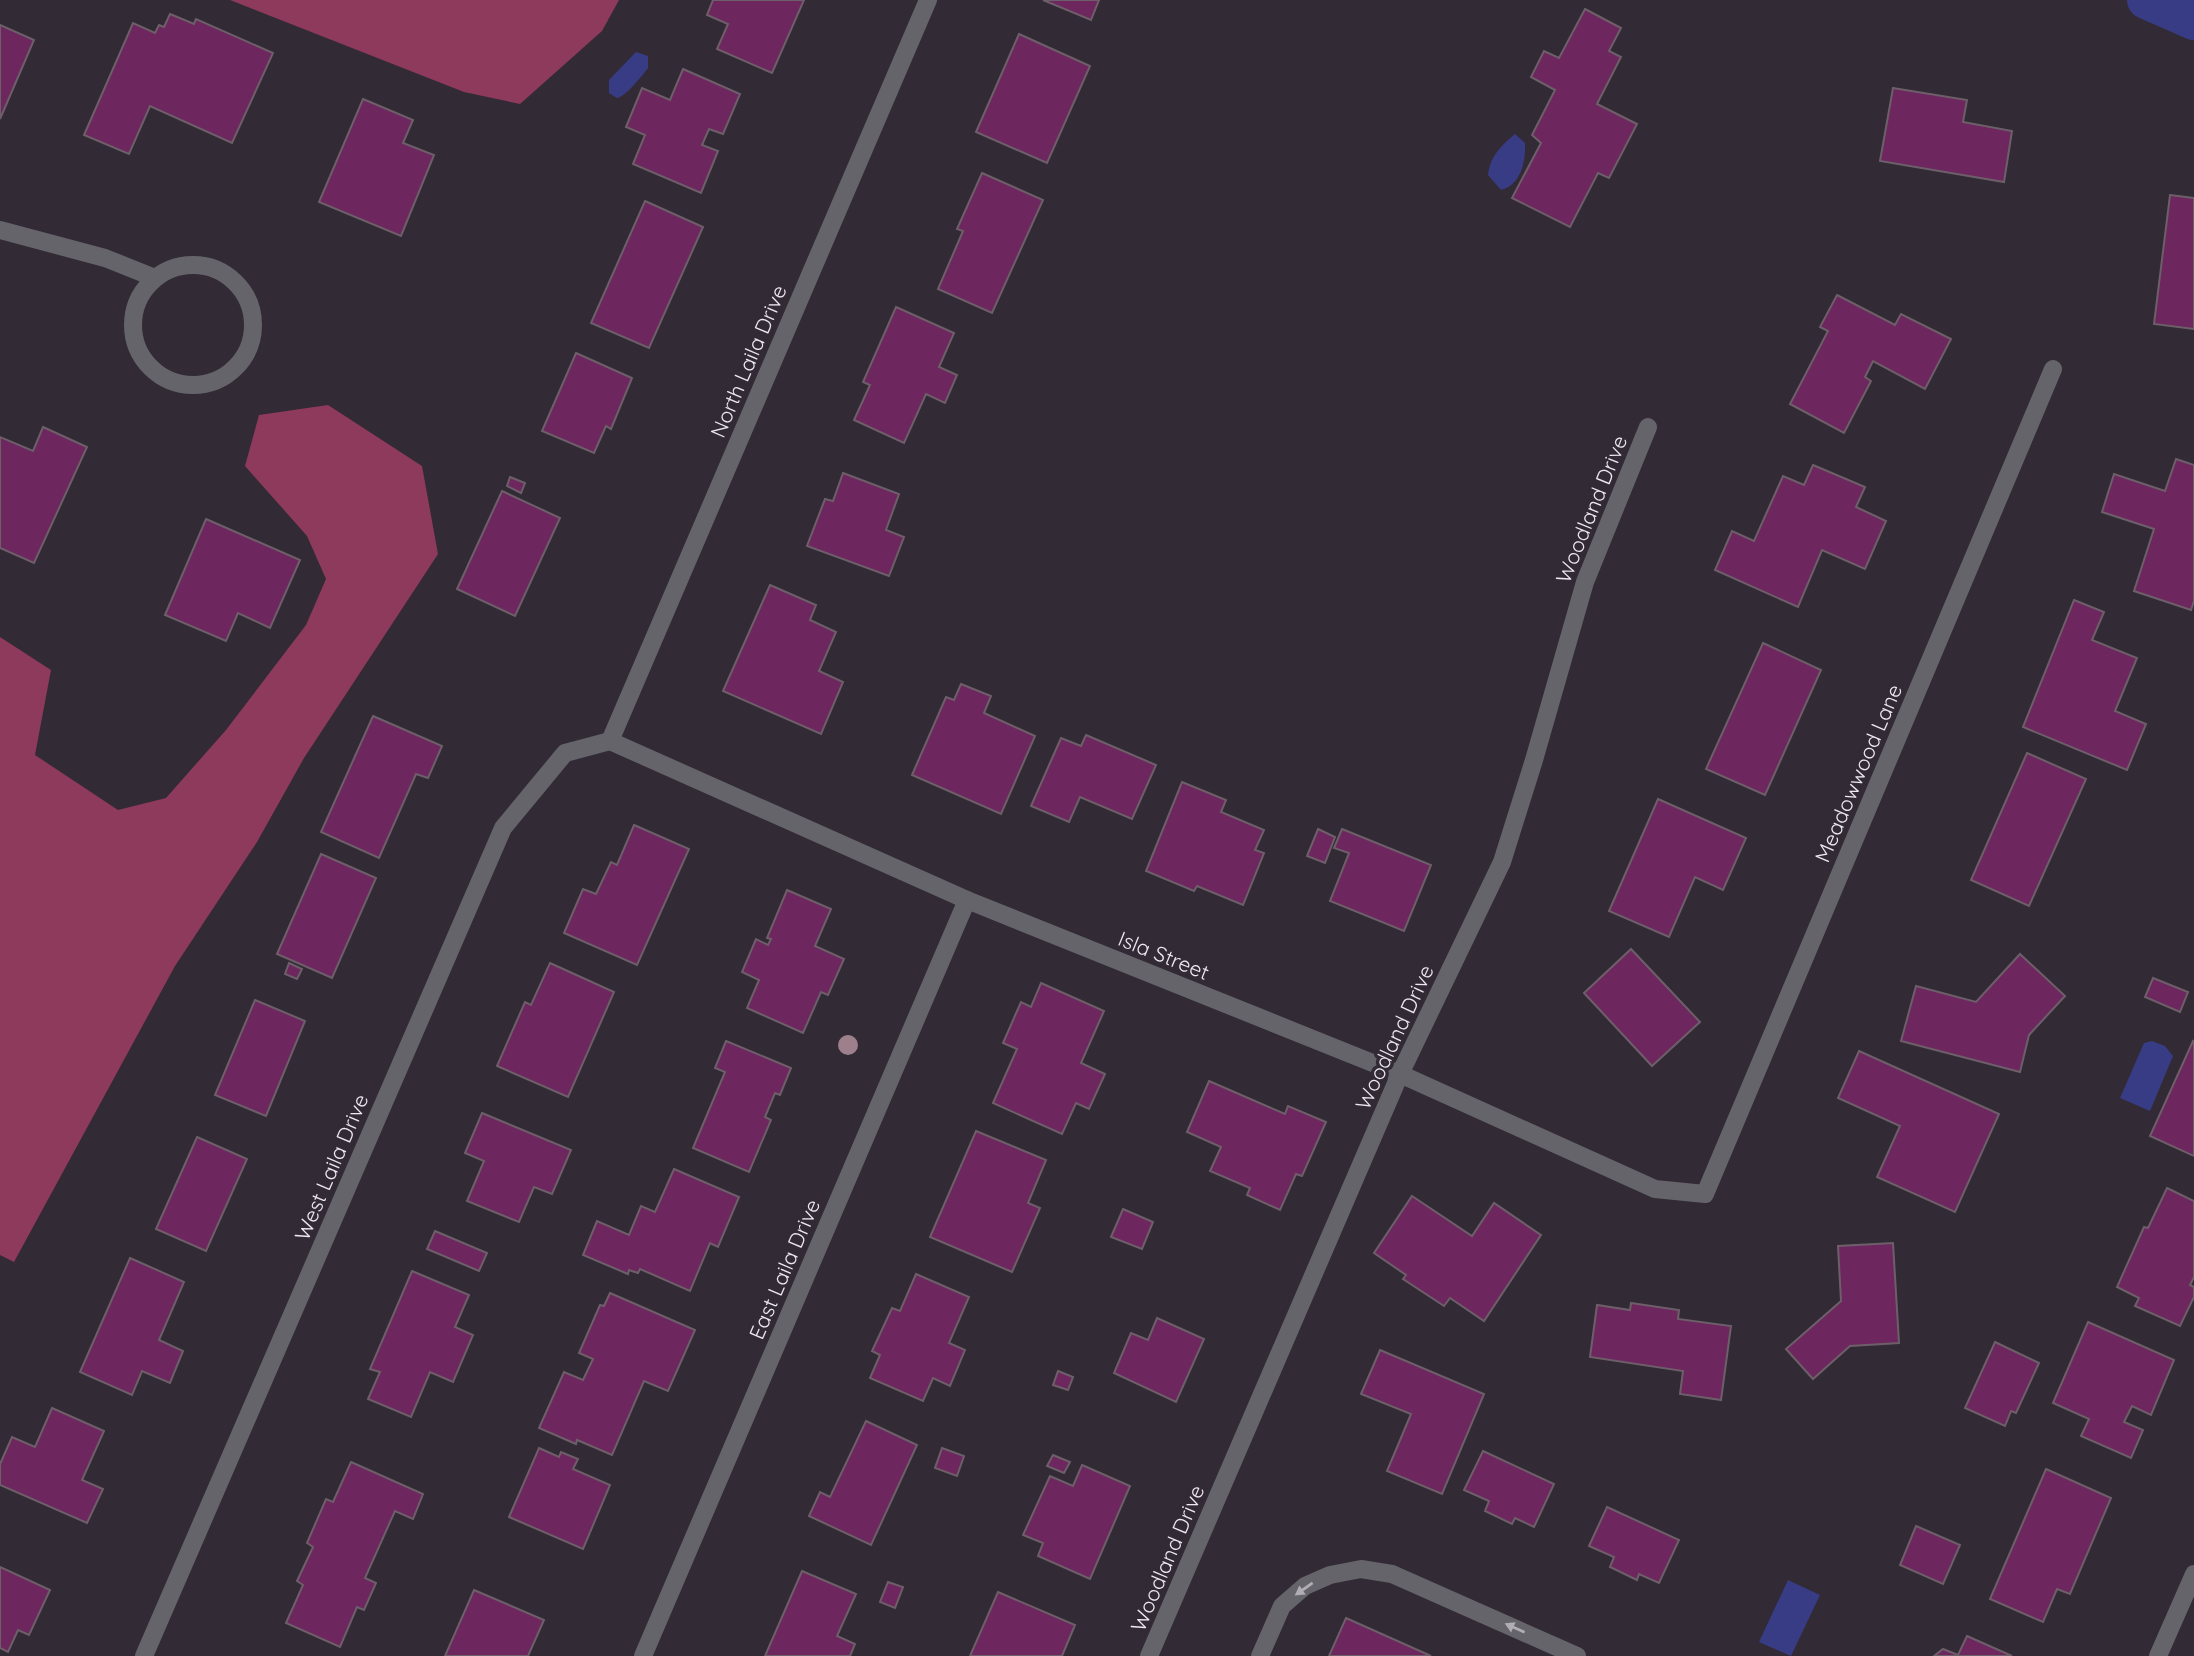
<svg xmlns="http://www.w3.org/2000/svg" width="2194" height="1656" font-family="Quicksand,sans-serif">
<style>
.forest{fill:#8e3a5c}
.water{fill:#383c85}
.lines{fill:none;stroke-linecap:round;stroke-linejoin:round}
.canal{stroke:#383c85;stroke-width:38}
.building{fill:#6d275e;stroke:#6d5f69;stroke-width:2}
.minor{stroke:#65646a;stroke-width:18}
.tree{fill:#9e7f8c}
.oneway{fill:#b0adb4}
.labels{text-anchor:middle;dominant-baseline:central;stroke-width:7;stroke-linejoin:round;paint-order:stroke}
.street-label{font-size:21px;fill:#eee9f0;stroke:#322a35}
</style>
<rect width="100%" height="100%" fill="#322a35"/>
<g class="forest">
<path d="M230,0H619L602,31L520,104L464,92Z"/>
<path d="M328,405L422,466L438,554L304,758L257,842L175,966L14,1262L0,1255V637L51,670L35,755L118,810L166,798L226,730L306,625L326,579L307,536L245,466L259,415Z"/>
</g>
<g class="water">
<path d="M636,52L648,56V68C642,76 625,97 617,98L609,93V80Z"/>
<path d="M1515,134L1525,143C1526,161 1521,185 1501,190L1488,175C1490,156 1501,146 1515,134Z"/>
<path d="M2152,1041L2165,1046L2173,1056L2150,1111L2120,1098L2144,1043Z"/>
<path d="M1788,1580L1820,1595L1791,1656L1759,1642Z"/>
</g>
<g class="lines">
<path class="canal" d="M2146,0L2194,21"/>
</g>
<g class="building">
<path d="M713,0H804L772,73L717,49L728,24L707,15Z"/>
<path d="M1043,0H1099L1091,20Z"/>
<path d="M1585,9L1621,28L1609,51L1621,57L1597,104L1637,124L1609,178L1598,173L1570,227L1512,198L1541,143L1532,135L1555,90L1531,77L1544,51L1559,58Z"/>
<path d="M170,14L194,24L196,19L273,53L232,143L150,106L129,154L84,135L133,23L155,33L159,25L164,27Z"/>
<path d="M0,25L34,40L0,119Z"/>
<path d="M1019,34L1090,66L1047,163L976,132Z"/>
<path d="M683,69L740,94L723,134L709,129L702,145L718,151L701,193L633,164L645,135L626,127L642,88L670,100Z"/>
<path d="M1893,88L1967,100L1963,122L2012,131L2004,182L1880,161Z"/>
<path d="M363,99L413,120L403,143L434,155L401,236L319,202Z"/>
<path d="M982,173L1043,200L992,313L938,289L963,231L957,229Z"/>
<path d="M2170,195L2194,198V329L2154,324Z"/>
<path d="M645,201L703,227L649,348L591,323Z"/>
<path d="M1837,295L1895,325L1901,314L1951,339L1925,389L1873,361L1865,377L1871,381L1844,433L1790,404L1828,331L1820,327Z"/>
<path d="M896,307L954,333L939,367L957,375L945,403L926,394L904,443L854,420L870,385L863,382Z"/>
<path d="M576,353L632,378L611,429L606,426L594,453L542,431Z"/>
<path d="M43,427L87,447L34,563L0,548V437L33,451Z"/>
<path d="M2176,459L2194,465V601L2191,610L2134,591L2154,529L2102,512L2114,474L2165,491Z"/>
<path d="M1813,465L1865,487L1856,507L1886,521L1865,569L1822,550L1798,607L1715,570L1732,531L1754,541L1783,476L1804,485Z"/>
<path d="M843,473L899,494L886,530L904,537L889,576L807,546L825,499L833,501Z"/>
<path d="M510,477L525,483L521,493L507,486Z"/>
<path d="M502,491L560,518L515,616L457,589Z"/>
<path d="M206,519L300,560L270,628L238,613L226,641L165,615Z"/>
<path d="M770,585L816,605L810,620L836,632L819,671L843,682L821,734L723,691Z"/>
<path d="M2074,600L2104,612L2092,640L2137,658L2115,711L2146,724L2127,770L2023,727Z"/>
<path d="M1763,643L1821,670L1765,795L1706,769Z"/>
<path d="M961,684L991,696L984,713L1035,736L1001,814L912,775L946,697L954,700Z"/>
<path d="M373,716L442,746L428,778L416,774L379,858L321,832Z"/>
<path d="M1086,735L1156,765L1132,819L1080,797L1069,822L1031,806L1061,738L1081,746Z"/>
<path d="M2027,753L2086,779L2029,906L1971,880Z"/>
<path d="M1182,782L1226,800L1221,812L1264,830L1255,850L1264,853L1243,905L1197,886L1194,891L1146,871Z"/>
<path d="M1658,799L1746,838L1723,890L1695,877L1669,937L1609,911Z"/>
<path d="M634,825L689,849L637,965L564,933L583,889L596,894L611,862L617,865Z"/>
<path d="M1318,829L1335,837L1325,863L1307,856Z"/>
<path d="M1342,829L1431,865L1404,931L1330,901L1349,853L1334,848Z"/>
<path d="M321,854L376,878L332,978L277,954Z"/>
<path d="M787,890L831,909L815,946L844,959L828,995L821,992L803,1033L747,1008L759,980L742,972L756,939L768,945L771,939L767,938Z"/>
<path d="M1631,949L1700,1022L1652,1066L1584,993Z"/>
<path d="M2020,954L2065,996L2029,1035L2020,1072L1901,1041L1916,986L1976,1002Z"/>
<path d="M289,963L302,969L297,979L285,974Z"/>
<path d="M550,963L614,992L568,1097L497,1066L525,1002L531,1005Z"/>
<path d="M2153,978L2188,992L2180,1012L2145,997Z"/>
<path d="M1041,983L1104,1011L1081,1063L1105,1074L1089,1109L1076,1103L1062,1134L993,1103L1017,1049L1003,1043L1021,1002L1031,1007Z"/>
<path d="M255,1000L305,1021L266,1116L215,1095Z"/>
<path d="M726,1041L791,1068L780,1095L775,1093L765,1117L771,1120L749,1172L693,1148L725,1072L715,1068Z"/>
<path d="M2193,1041L2194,1042V1156L2150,1136Z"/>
<path d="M1859,1051L1999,1114L1955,1212L1877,1177L1900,1126L1838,1098Z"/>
<path d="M1209,1081L1285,1114L1288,1106L1326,1122L1302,1176L1296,1174L1280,1210L1247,1195L1250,1188L1210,1171L1221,1147L1187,1132Z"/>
<path d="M482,1113L571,1150L552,1194L534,1187L519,1222L467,1201L484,1161L465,1153Z"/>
<path d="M976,1131L1046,1160L1028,1203L1040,1208L1012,1272L930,1237Z"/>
<path d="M197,1137L247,1159L206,1251L156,1229Z"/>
<path d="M674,1169L739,1197L718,1247L710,1243L690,1291L640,1269L638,1273L629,1270L628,1274L583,1255L597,1221L629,1235L641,1206L655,1212Z"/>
<path d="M2167,1188L2194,1201V1277L2190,1285L2194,1287V1297L2180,1326L2135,1306L2139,1298L2117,1287L2144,1227L2148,1228Z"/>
<path d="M1412,1196L1472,1236L1494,1203L1541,1235L1484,1321L1450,1298L1444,1306L1403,1279L1406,1275L1374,1253Z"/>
<path d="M1123,1209L1153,1222L1142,1249L1111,1237Z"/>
<path d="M435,1231L487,1253L479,1271L427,1249Z"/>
<path d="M1893,1243L1899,1343L1850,1346L1813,1379L1786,1349L1841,1301L1838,1246Z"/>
<path d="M130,1258L184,1282L159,1340L183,1351L170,1383L142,1371L132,1395L80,1372Z"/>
<path d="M412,1271L469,1295L455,1327L473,1335L453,1382L430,1372L411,1417L368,1399L380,1372L370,1369Z"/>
<path d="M916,1274L969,1297L949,1343L965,1350L950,1386L933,1378L923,1401L870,1378L880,1355L872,1351L892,1308L900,1311Z"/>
<path d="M610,1293L695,1330L668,1391L644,1381L612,1455L577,1440L576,1444L539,1428L564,1372L583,1380L593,1359L579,1353L600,1305L604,1306Z"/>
<path d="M1631,1303L1679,1310L1678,1319L1731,1326L1721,1400L1680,1394L1683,1371L1590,1357L1597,1305L1630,1310Z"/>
<path d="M1157,1318L1204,1339L1176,1402L1114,1373L1131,1333L1148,1340Z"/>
<path d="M2088,1322L2174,1360L2151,1415L2132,1406L2124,1422L2143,1430L2131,1458L2081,1436L2089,1419L2053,1403Z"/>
<path d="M1995,1342L2039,1363L2016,1413L2011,1411L2005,1426L1965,1408Z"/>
<path d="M1380,1350L1484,1394L1442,1494L1387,1471L1411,1414L1361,1394Z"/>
<path d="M1058,1371L1073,1377L1068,1390L1053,1385Z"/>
<path d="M52,1408L104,1431L82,1480L103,1489L87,1523L0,1485V1464L12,1437L35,1447Z"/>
<path d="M866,1421L917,1445L871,1545L809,1516L820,1492L830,1497Z"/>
<path d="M539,1448L559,1457L561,1452L578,1459L573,1469L610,1485L583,1549L509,1517Z"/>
<path d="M942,1448L964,1456L957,1476L935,1468Z"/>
<path d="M1483,1451L1554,1484L1534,1527L1515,1518L1512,1524L1485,1511L1489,1501L1464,1490Z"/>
<path d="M1053,1455L1070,1462L1064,1473L1047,1466Z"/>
<path d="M351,1462L423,1494L413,1519L395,1511L365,1578L376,1583L364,1610L357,1607L340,1647L286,1623L303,1585L297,1581L313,1547L307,1543L326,1499L333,1502Z"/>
<path d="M1082,1465L1130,1486L1090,1579L1038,1556L1043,1543L1023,1535L1050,1476L1073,1486Z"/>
<path d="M2046,1469L2111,1498L2070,1594L2057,1589L2043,1622L1990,1599Z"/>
<path d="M1607,1507L1679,1540L1659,1583L1639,1574L1637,1580L1610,1567L1614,1557L1589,1546Z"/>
<path d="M1916,1526L1960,1545L1943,1584L1900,1565Z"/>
<path d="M0,1567L50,1590L29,1635L18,1630L8,1652L0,1648Z"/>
<path d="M802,1571L856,1594L837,1636L855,1644L850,1656H765Z"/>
<path d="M888,1582L903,1587L895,1608L880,1602Z"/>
<path d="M474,1590L544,1620L528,1656H445Z"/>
<path d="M998,1592L1075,1625L1062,1656H970Z"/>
<path d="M1346,1618L1431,1656H1329Z"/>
<path d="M1967,1636L2012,1656H1934L1943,1649L1958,1655Z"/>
</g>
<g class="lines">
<g class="minor">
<path d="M0,230L105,258L155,278"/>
<circle cx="193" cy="325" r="60"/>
<path d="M610,741L967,900L1400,1074L1655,1189L1705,1194L2053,369"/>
<path d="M610,741L928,0"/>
<path d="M144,1656L503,828L565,753L610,741"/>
<path d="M643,1656L967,900"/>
<path d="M1149,1656L1400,1074L1502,862L1534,760L1585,582L1648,427"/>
<path d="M1260,1656L1282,1606L1305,1586L1330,1575L1361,1569L1392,1574L1577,1656"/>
<path d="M2158,1656L2194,1574"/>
</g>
</g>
<circle class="tree" cx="848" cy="1045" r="10"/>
<defs><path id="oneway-solid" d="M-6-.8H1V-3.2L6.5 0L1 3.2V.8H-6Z" transform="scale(1.75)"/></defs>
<g class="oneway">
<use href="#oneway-solid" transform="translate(1304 1589) rotate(145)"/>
<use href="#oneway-solid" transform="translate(1515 1628) rotate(-156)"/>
</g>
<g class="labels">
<g class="street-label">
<text transform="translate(748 361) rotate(-67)">North Laila Drive</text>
<text transform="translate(1591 509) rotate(-68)">Woodland Drive</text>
<text transform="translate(1858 773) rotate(-67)">Meadowwood Lane</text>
<text transform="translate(1164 955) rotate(22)">Isla Street</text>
<text transform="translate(1394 1037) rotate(-65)">Woodland Drive</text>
<text transform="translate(331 1167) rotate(-67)">West Laila Drive</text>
<text transform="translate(784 1269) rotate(-67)">East Laila Drive</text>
<text transform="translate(1167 1558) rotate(-67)">Woodland Drive</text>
</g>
</g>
</svg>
